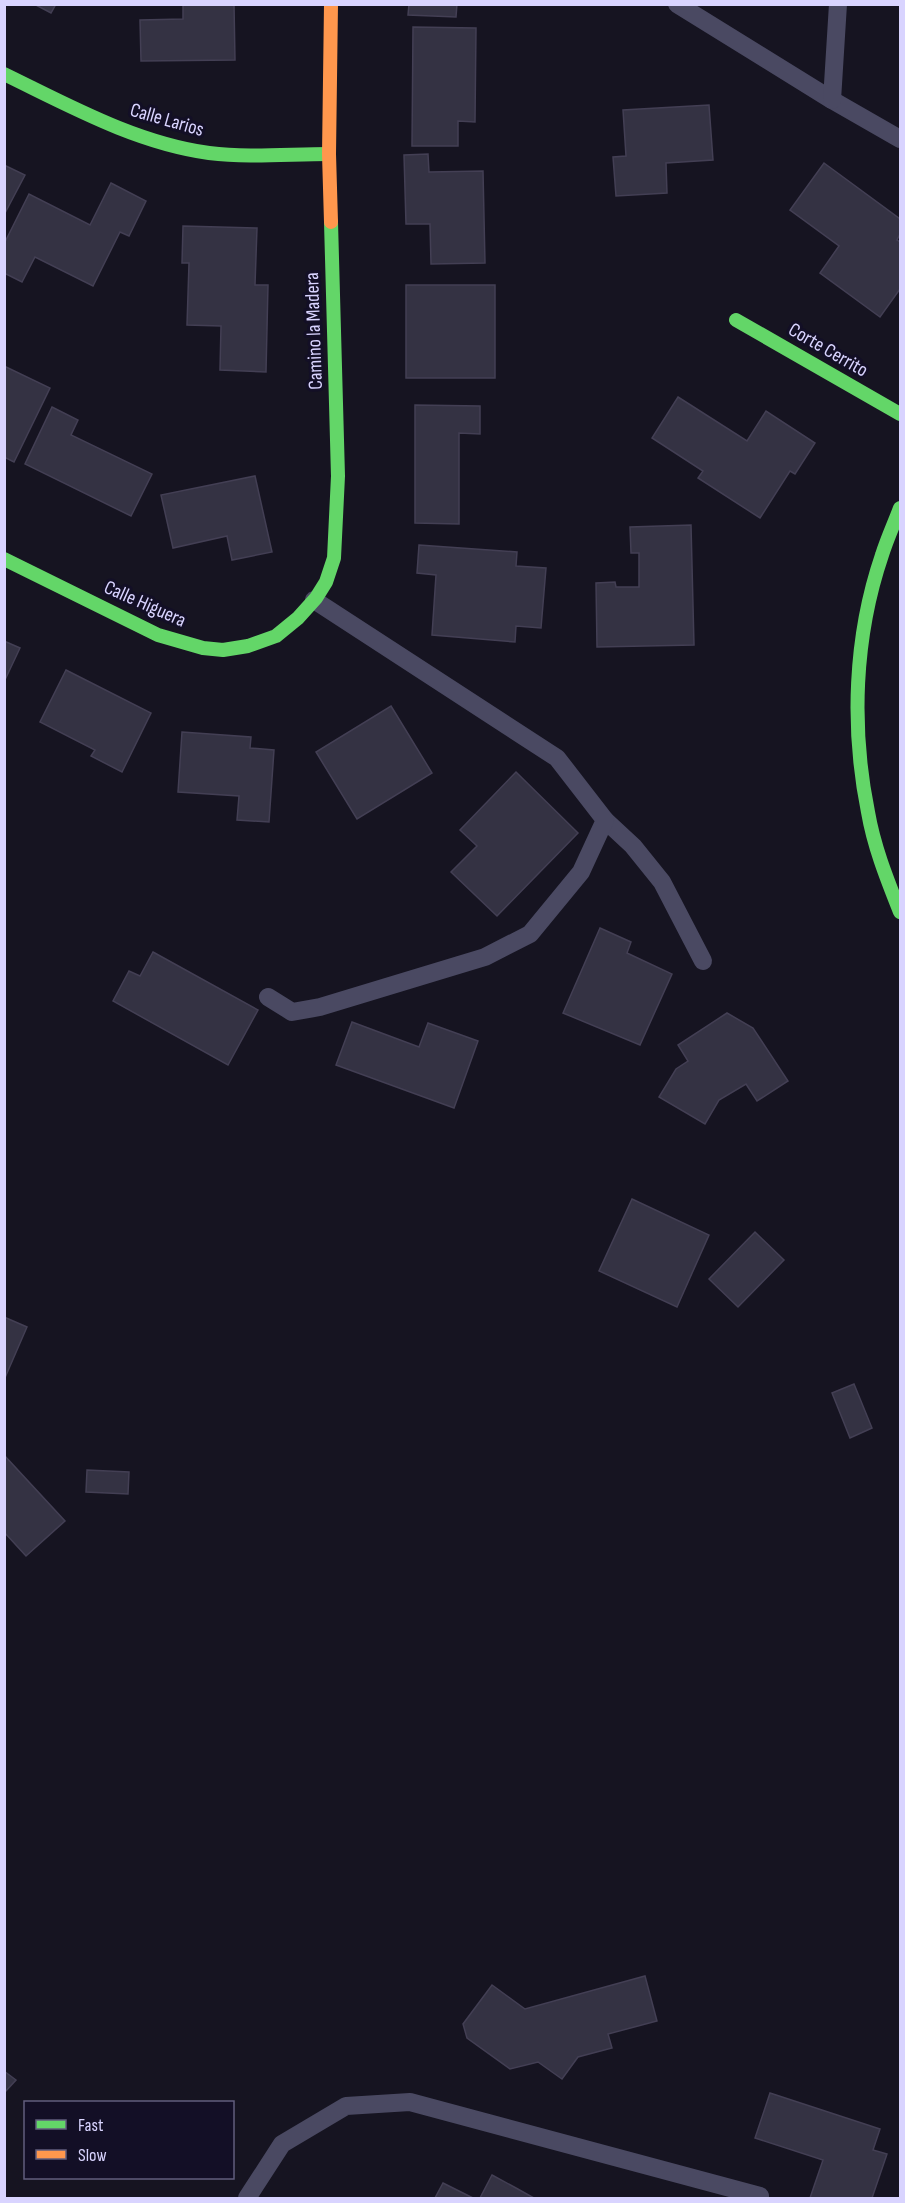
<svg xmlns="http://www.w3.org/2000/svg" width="905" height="2203" font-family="'Sofia Sans Condensed',sans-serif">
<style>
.building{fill:#343243;stroke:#433f54;stroke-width:1.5}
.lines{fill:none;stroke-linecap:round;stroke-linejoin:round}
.lane{stroke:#4a4962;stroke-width:18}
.fast{stroke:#63d668;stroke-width:14}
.slow{stroke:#ff974d;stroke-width:14}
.labels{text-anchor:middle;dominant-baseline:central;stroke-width:6;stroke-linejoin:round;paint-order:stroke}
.street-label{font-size:20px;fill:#d9d4ff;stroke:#130f26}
</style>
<rect width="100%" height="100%" fill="#161421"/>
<g class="building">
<path d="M34,4H56L51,13Z"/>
<path d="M183,4H234L235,60L141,61L140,20L183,19Z"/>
<path d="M409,4H457L456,17L408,15Z"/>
<path d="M413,27L476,28L475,122L458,121V146H412Z"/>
<path d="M709,105L713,160L666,163L667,193L616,196L613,157L626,156L623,110Z"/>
<path d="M428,154L429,172L483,171L485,263L431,264L430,224H406L404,155Z"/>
<path d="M824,163L900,219V234L897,240L900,242V289L880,317L820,273L839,246L790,210Z"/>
<path d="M4,165L25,175L4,215Z"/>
<path d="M111,183L146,201L129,236L120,232L93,286L35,257L22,282L4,273V244L29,194L90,225Z"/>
<path d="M183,226L257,228L255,285H268L266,372L220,370L221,326L187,325L189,263H182Z"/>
<rect x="406" y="285" width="89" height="93"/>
<path d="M4,366L50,388L14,462L4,457Z"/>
<path d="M678,397L747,441L766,411L815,443L795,474L790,471L760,518L698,478L703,471L652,438Z"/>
<path d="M415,405L480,406V434L459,433V524L415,523Z"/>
<path d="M52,407L78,420L71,435L152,474L131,516L25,464Z"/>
<path d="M255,476L272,552L232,560L227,536L173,548L161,495Z"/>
<path d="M691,525L694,645L597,647L596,583L615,582L616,587H639V553H631L630,527Z"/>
<path d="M419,545L517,552L516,566L546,568L541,628L516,626L515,642L432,635L436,575L417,573Z"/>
<path d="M4,641L20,648L4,682Z"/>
<path d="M66,670L151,713L122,772L91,756L95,750L40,722Z"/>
<path d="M391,706L432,773L357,819L316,752Z"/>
<path d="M182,732L251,737L250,748L274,750L269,822L237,820L239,796L178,792Z"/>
<path d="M516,772L578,833L497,916L451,872L477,846L460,830Z"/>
<path d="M600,928L631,942L627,953L672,974L640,1045L563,1013Z"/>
<path d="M153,952L258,1010L228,1065L113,1001L129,971L140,976Z"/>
<path d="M727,1013L753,1028L788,1081L757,1101L746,1084L719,1100L705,1124L659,1097L676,1069L688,1061L678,1045Z"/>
<path d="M352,1022L419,1047L428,1023L478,1041L454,1108L336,1065Z"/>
<path d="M632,1199L709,1235L677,1307L599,1271Z"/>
<path d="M755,1232L784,1260L738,1307L709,1279Z"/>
<path d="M4,1317L27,1327L4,1380Z"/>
<path d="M854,1384L872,1428L850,1438L832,1393Z"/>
<path d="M4,1455L65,1521L26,1556L4,1532Z"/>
<path d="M87,1470L129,1472L128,1494L86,1492Z"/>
<path d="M645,1976L657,2021L608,2034L612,2048L578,2057L562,2079L538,2062L510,2069L467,2038L463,2024L492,1985L525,2009Z"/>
<path d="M4,2071L16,2080L4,2093Z"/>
<path d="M770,2093L880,2129L873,2150L887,2154L872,2198H810L823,2160L755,2138Z"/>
<path d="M492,2175L516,2188L534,2198H480Z"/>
<path d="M443,2183L473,2198H435Z"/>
</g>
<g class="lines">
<g class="lane">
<path d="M677,4L832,100L900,139"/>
<path d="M832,100L838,4"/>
<path d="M605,820L633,846L662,882L703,961"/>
<path d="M268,997L292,1012L320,1007L485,957L530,934L581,872L605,820L557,758L314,600"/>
<path d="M247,2198L282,2144L346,2106L410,2102L760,2196"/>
</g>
<g class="fast">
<path d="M4,74C70,106 136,143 209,153C249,158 289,154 329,154"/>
<path d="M736,320L900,414"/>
<path d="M900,508C894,524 887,539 882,555C854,637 851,728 868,812C874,847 887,879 900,912"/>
<path d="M4,559L158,635L203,648L223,650L248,646L276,636L298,618L316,598L326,582L334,558L338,476L331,222"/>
</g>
<path class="slow" d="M331,222L329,154L331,4"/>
</g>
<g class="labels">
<g class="street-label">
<text transform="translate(167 120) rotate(16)">Calle Larios</text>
<text transform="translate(314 331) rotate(-92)">Camino la Madera</text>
<text transform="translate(828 350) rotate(30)">Corte Cerrito</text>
<text transform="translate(145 604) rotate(24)">Calle Higuera</text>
</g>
</g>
<rect width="905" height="2203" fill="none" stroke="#d9d4ff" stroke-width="12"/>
<rect x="24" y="2101" width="210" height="78" fill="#130f26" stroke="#625e7d" stroke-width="1.5"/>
<rect x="36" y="2120" width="30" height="9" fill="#63d668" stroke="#625e7d" stroke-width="1.5"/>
<text x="78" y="2131" font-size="18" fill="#d9d4ff">Fast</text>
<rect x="36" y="2150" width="30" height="9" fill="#ff974d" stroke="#625e7d" stroke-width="1.5"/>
<text x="78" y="2161" font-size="18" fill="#d9d4ff">Slow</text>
</svg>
